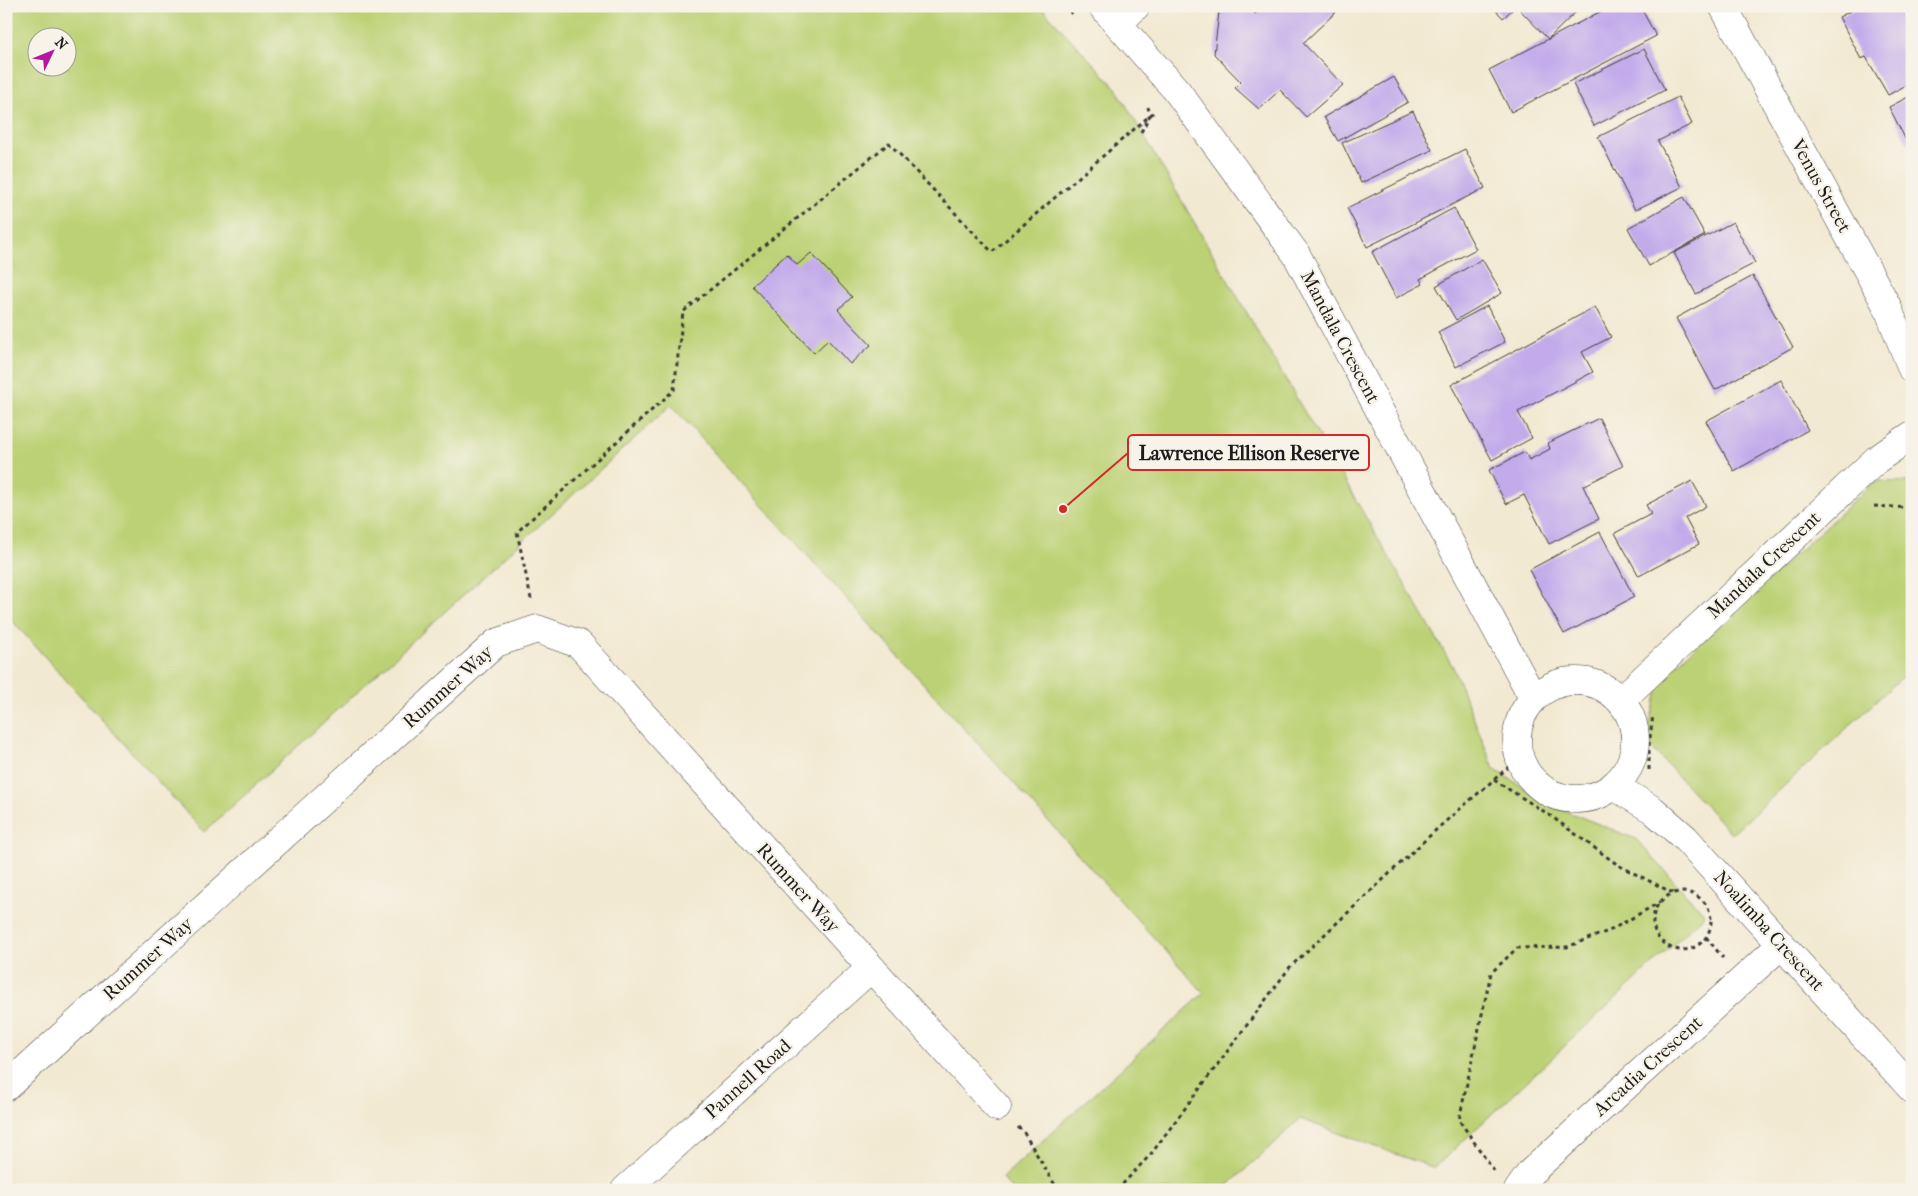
<svg xmlns="http://www.w3.org/2000/svg" width="1918" height="1196" font-family="'IM FELL French Canon',serif">
<style>
.green{fill:#bcd175;stroke:#6c7648;fill-rule:evenodd}
.building{fill:#c3abeb}
.lines{fill:none;stroke-linecap:round;stroke-linejoin:round}
.minor-casing{stroke:#3c3b37;stroke-width:29}
.path{stroke:#3c3b37;stroke-width:3;stroke-dasharray:4 4;stroke-linecap:butt}
.minor{stroke:#fff;stroke-width:28}
.labels{text-anchor:middle;dominant-baseline:central;stroke-width:4.5;stroke-linejoin:round;paint-order:stroke}
.street-label{font-size:19px;fill:#1c1c1c;stroke:#f7f3e8}
.leader{fill:none;stroke:#d62828;stroke-width:2}
.callout-dot{fill:#d62828;stroke:#f7f3e8;stroke-width:2}
.callout{fill:#f7f3e8;stroke:#d62828;stroke-width:2}
.callout-label{font-size:20px;text-anchor:middle;font-weight:bold;fill:#1c1c1c}
</style>
<rect width="100%" height="100%" fill="#f7f3e8"/>
<filter id="ink" filterUnits="userSpaceOnUse"><feTurbulence type="fractalNoise" baseFrequency=".02" numOctaves="2"/><feDisplacementMap in="SourceGraphic" scale="10" xChannelSelector="R" yChannelSelector="G"/><feConvolveMatrix kernelMatrix="1 2 1 2 8 2 1 2 1" color-interpolation-filters="sRGB"/></filter>
<filter id="wash" filterUnits="userSpaceOnUse"><feTurbulence type="fractalNoise" baseFrequency=".0096" numOctaves="4" result="noise"/><feDisplacementMap in="SourceGraphic" scale="20" xChannelSelector="R" yChannelSelector="G"/><feGaussianBlur stdDeviation="1.12" result="paint"/><feColorMatrix in="noise" values="0 0 0 0 0 0 0 0 0 0 0 0 0 0 0 0 0 1.4 0 .05"/><feComposite in="paint" operator="in"/></filter>
<g filter="url(#wash)">
<rect width="100%" height="100%" fill="#f2e9d2"/>
<g class="green">
<path d="M6,6H1040L1116,88L1453,667L1494,769L1553,806L1636,839L1705,915L1434,1168L1300,1119L1223,1190H1012L1002,1178L1204,993L671,405L204,832L6,614ZM38,38H68V68H38Z"/>
<path d="M1875,481L1912,482V668L1732,834L1645,741L1661,679Z"/>
</g>
<g id="blocks">
<g class="building">
<path d="M1225,6H1248L1255,14L1264,6H1330L1336,12L1303,43L1343,85L1306,117L1280,90L1259,109L1235,88L1241,82L1214,54L1219,12Z"/>
<path d="M1492,6H1516L1503,18Z"/>
<path d="M1524,6H1582L1548,39L1520,10Z"/>
<path d="M1611,6H1640L1656,36L1511,112L1489,70Z"/>
<path d="M1860,6H1912V82L1888,95L1866,57L1861,59L1839,17Z"/>
<path d="M1644,49L1665,90L1594,126L1573,84Z"/>
<path d="M1394,77L1408,102L1338,141L1324,117Z"/>
<path d="M1912,95V148H1910L1889,107Z"/>
<path d="M1678,97L1692,124L1658,141L1682,187L1635,210L1598,137Z"/>
<path d="M1413,111L1432,150L1361,183L1342,143Z"/>
<path d="M1465,149L1485,188L1367,247L1347,208Z"/>
<path d="M1684,197L1705,235L1649,266L1628,228Z"/>
<path d="M1454,208L1476,249L1420,279L1423,284L1396,298L1372,252Z"/>
<path d="M1733,222L1755,263L1696,294L1674,253Z"/>
<path d="M811,253L852,297L838,310L871,345L850,364L828,340L814,353L752,286L787,254L797,265Z"/>
<path d="M1482,259L1502,293L1456,320L1436,286Z"/>
<path d="M1753,276L1793,347L1715,390L1676,318Z"/>
<path d="M1487,306L1505,342L1456,367L1438,332Z"/>
<path d="M1595,307L1611,337L1582,352L1593,372L1518,412L1532,438L1492,460L1451,385Z"/>
<path d="M1781,380L1808,430L1734,471L1706,421Z"/>
<path d="M1599,418L1623,466L1583,486L1599,519L1549,544L1524,495L1506,504L1489,470L1525,452L1529,460L1550,449L1548,443Z"/>
<path d="M1692,481L1706,506L1685,518L1699,544L1639,576L1615,533L1651,514L1646,505Z"/>
<path d="M1600,532L1634,597L1564,634L1529,570Z"/>
</g>
</g>
</g>
<g filter="url(#ink)">
<use href="#blocks" fill-opacity="0" stroke="#3c3b37" stroke-width="1"/>
<g class="lines">
<g class="minor-casing">
<g id="minor">
<path d="M1102,6L1177,91L1296,254L1533,698"/>
<path d="M1723,6L1887,306L1912,369"/>
<path d="M1118,24L1136,6"/>
<circle cx="1576" cy="740" r="59"/>
<path d="M1621,700L1876,460L1912,435"/>
<path d="M1614,786L1653,810L1685,838L1912,1089"/>
<path d="M6,1087L496,643L537,629L579,644L997,1107"/>
<path d="M625,1190L871,968"/>
<path d="M1518,1190L1530,1173L1781,945"/>
</g>
</g>
<g class="path">
<path d="M1065,6L1072,14"/>
<path d="M1141,132L1150,115L1148,107"/>
<path d="M1874,506L1912,508"/>
<path d="M531,599L517,532L674,390L683,312L889,143L992,252L1154,112"/>
<path d="M1649,770V745L1653,715"/>
<path d="M1494,780L1548,814L1618,865L1673,893"/>
<circle cx="1682" cy="921" r="29"/>
<path d="M1706,937L1723,958"/>
<path d="M1018,1127L1024,1133L1058,1190"/>
<path d="M1494,1171L1459,1120L1491,973L1517,948L1567,947L1611,930L1660,902"/>
<path d="M1117,1190L1151,1154L1290,967L1438,828L1519,758"/>
</g>
<use href="#minor" class="minor"/>
</g>
</g>
<g class="labels">
<g class="street-label">
<text transform="translate(1821 186) rotate(61)">Venus Street</text>
<text transform="translate(1340 337) rotate(62)">Mandala Crescent</text>
<text transform="translate(1764 565) rotate(-43)">Mandala Crescent</text>
<text transform="translate(448 687) rotate(-42)">Rummer Way</text>
<text transform="translate(798 888) rotate(48)">Rummer Way</text>
<text transform="translate(1769 931) rotate(48)">Noalimba Crescent</text>
<text transform="translate(148 959) rotate(-42)">Rummer Way</text>
<text transform="translate(1648 1066) rotate(-42)">Arcadia Crescent</text>
<text transform="translate(748 1079) rotate(-42)">Pannell Road</text>
</g>
</g>
<path class="leader" d="M1063 509L1128 453"/>
<circle class="callout-dot" cx="1063" cy="509" r="5"/>
<rect class="callout" x="1128" y="435" width="241" height="35" rx="5"/>
<g class="callout-label">
<text x="1249" y="460">Lawrence Ellison Reserve</text>
</g>
<rect width="1918" height="1196" fill="none" stroke="#f7f3e8" stroke-width="25"/>
<g transform="translate(52 52) rotate(47)"><circle r="24" fill="#f7f3e8" stroke="#9f9d96"/>
<path d="M0-4L9 19L0 12L-9 19Z" fill="#b5179e"/>
<text y="-8" font-size="14" font-weight="bold" text-anchor="middle" fill="#1c1c1c">N</text>
</g>
</svg>
